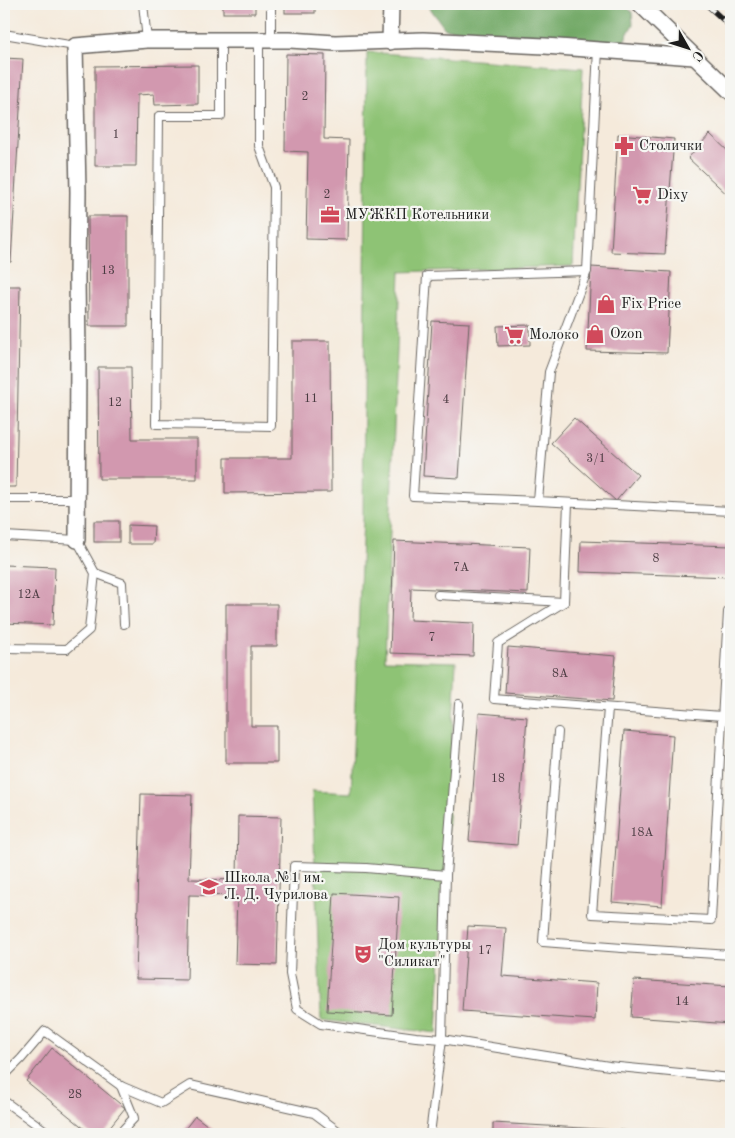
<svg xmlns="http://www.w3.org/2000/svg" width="735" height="1138" font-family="'Old Standard TT',serif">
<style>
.green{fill:#8ec375;stroke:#557048}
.forest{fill:#72a966;stroke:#476241}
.building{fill:#d298af}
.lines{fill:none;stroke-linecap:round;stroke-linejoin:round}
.lane-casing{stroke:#68645f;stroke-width:10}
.street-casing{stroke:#68645f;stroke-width:18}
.lane{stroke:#fff;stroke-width:8}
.street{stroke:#fff;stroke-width:15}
.rail-casing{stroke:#1c1c1c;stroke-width:5.5}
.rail{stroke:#f6f6f2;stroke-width:4;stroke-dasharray:11;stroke-linecap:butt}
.labels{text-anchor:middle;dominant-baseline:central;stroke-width:4.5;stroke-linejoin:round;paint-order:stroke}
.number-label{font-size:12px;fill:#4a3b41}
.poi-label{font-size:15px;fill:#1c1c1c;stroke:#f6f6f2;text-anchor:start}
</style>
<rect width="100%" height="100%" fill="#f6f6f2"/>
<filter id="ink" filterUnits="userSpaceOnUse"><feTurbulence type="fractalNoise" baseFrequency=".02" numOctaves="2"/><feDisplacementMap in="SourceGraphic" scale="10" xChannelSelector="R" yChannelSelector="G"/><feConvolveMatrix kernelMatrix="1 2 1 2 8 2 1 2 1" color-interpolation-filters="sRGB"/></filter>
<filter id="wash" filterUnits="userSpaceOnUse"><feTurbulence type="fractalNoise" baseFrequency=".0096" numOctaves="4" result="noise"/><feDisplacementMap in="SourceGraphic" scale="20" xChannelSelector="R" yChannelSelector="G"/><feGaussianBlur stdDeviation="1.12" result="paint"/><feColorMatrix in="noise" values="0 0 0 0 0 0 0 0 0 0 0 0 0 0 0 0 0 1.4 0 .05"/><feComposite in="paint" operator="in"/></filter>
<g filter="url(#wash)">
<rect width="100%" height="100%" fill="#f5eadb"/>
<path class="green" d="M367,52L583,68L573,266L400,272L385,660L456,662L437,1033L321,1020L312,791L351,793L363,518Z"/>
<path class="forest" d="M427,4H623L632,12L633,24L623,43L445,29Z"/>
<g id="blocks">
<g class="building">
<rect x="223" y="4" width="32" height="9"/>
<rect x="285" y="4" width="30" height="9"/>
<path d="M286,54L325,55L324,139L349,140L347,240L306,239L308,152L285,151Z"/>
<path d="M4,58L23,59L11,262H4Z"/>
<path d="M198,65V104L155,105L154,94L137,95L136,166H95V66Z"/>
<path d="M618,134L674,139L665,254L611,252Z"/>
<path d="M710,134L731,154V198L688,158Z"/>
<path d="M88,216H128V326H89Z"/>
<path d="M591,267L671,272L667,353L587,351Z"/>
<path d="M4,286H20L16,487H4Z"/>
<path d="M432,321L469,323L459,478L423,476Z"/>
<path d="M530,325V345L498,346L497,326Z"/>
<path d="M292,341H330L331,492L225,493V458H292Z"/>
<path d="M98,367H131L132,439H197V479H99Z"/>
<path d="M574,418L638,475L616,501L551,443Z"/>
<rect x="94" y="521" width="25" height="21"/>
<path d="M128,525L154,526L153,544H128Z"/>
<path d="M394,541L530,547L528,593L411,588L410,620L474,623L473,656L390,653Z"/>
<path d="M581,541L731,546V577L580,572Z"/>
<path d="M4,565L55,567L53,625L4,623Z"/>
<path d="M226,604H277V646H251V726H277V763H226Z"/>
<path d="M508,647L616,656L612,701L505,693Z"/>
<path d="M479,713L527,717L517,845L469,841Z"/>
<path d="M624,731L673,735L662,906L612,902Z"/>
<path d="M141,794L192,795L189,879L237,880L238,816L281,817L277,965L235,964L237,896L189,895L187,980L136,979Z"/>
<path d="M334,893L399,897L392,1015L327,1011Z"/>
<path d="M468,926L506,928L502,976L597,983L595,1020L462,1011Z"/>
<path d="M634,980L731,986V1024L631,1017Z"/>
<path d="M52,1048L125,1108L104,1134H91L26,1081Z"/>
<path d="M195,1116L219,1134H181Z"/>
<path d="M493,1123L671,1133L670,1134H493Z"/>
</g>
</g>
</g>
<g filter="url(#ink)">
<use href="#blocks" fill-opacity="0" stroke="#68645f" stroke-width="1"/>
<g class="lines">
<g class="lane-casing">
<g id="lane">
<path d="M143,4L147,40"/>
<path d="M4,34L75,46"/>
<path d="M221,40V116H159L156,424L271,426L274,187L259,146V40"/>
<path d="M271,40V4"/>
<path d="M598,49L587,271L549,372L538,501L731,511"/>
<path d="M4,499H77"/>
<path d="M538,501L413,496L427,276L587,271"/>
<path d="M4,536L77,540L95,573L89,630L67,649L4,648"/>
<path d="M95,573L122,583L124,624"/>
<path d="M438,595L564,602L568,503"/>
<path d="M564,602L498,643L494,699L722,716"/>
<path d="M608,708L592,914L711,920L728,612H731"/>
<path d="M558,732L543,942L622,948L731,955"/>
<path d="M446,875L459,704"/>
<path d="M4,1076L21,1059L45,1031L121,1086L134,1118L119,1134"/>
<path d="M121,1086L161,1103L190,1085L314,1113L342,1134"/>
<path d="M4,1101L50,1134"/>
<path d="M430,1134L442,1039L446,875L366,868L294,866L290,974L297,1009L321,1024L416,1037L442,1039L609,1066L731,1078"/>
</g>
</g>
<g class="street-casing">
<g id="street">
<path d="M640,4L731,92"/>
<path d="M390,42L391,4"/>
<path d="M77,540L78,356L77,278L78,192L75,46L147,40H290L335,43L423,40L545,46L694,57"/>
</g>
</g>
<use href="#lane" class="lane"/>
<use href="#street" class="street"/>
<g class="rail-casing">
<path id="rail" d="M706,4L731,27"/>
</g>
<use href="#rail" class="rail"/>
</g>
</g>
<defs>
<g id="pharmacy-bare" transform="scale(1.5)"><path d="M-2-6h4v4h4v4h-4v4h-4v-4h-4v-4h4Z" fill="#d1495b" stroke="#f6f6f2" stroke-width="2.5" paint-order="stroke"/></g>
<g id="supermarket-bare" transform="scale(1.5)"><path d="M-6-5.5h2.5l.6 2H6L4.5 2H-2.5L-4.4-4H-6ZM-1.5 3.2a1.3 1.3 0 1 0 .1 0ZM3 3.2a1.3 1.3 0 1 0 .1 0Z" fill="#d1495b" stroke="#f6f6f2" stroke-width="2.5" paint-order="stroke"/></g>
<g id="office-bare" transform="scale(1.5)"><path d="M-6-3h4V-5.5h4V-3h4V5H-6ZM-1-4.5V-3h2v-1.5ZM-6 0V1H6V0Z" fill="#d1495b" stroke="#f6f6f2" stroke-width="2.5" paint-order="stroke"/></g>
<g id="shop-bare" transform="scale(1.5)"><path d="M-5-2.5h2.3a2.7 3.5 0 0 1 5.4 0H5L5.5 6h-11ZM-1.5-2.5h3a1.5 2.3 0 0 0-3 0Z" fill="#d1495b" stroke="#f6f6f2" stroke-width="2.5" paint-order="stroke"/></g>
<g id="school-bare" transform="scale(1.5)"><path d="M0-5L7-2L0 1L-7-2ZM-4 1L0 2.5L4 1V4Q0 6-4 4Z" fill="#d1495b" stroke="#f6f6f2" stroke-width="2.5" paint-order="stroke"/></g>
<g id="theatre-bare" transform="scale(1.5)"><path d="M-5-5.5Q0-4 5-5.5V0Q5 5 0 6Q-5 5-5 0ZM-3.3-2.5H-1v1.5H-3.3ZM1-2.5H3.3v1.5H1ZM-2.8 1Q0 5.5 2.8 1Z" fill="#d1495b" stroke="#f6f6f2" stroke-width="2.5" paint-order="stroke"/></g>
</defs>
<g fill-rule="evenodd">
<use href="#pharmacy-bare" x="624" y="146"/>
<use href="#supermarket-bare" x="642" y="195"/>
<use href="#office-bare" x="330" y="215"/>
<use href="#shop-bare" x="606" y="304"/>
<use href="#shop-bare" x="595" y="334"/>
<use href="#supermarket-bare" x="514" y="335"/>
<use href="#school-bare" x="209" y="887"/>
<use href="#theatre-bare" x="363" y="954"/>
</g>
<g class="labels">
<g class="number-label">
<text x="305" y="97">2</text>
<text x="116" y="135">1</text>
<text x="327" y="195">2</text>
<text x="108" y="271">13</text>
<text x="311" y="399">11</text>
<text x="446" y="400">4</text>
<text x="115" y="403">12</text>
<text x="596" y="459">3/1</text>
<text x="656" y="559">8</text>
<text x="461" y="568">7А</text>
<text x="29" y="595">12А</text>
<text x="432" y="638">7</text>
<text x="560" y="674">8А</text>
<text x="498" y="779">18</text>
<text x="642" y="833">18А</text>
<text x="485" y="951">17</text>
<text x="682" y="1002">14</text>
<text x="75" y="1095">28</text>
</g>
<g class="poi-label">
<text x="639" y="146">Столички</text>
<text x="657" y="195">Dixy</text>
<text x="345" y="215">МУЖКП Котельники</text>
<text x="621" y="304">Fix Price</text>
<text x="610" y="334">Ozon</text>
<text x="529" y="335">Молоко</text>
<text x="224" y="878">Школа №1 им.<tspan x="224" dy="17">Л. Д. Чурилова</tspan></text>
<text x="378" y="945">Дом культуры<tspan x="378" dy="17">"Силикат"</tspan></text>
</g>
</g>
<rect width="735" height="1138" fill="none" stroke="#f6f6f2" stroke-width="20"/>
<g transform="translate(688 48) rotate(129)" stroke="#f6f6f2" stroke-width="4" paint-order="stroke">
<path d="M0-4L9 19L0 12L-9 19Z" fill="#1c1c1c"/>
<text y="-8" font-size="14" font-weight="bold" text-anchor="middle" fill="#1c1c1c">С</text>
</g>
</svg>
